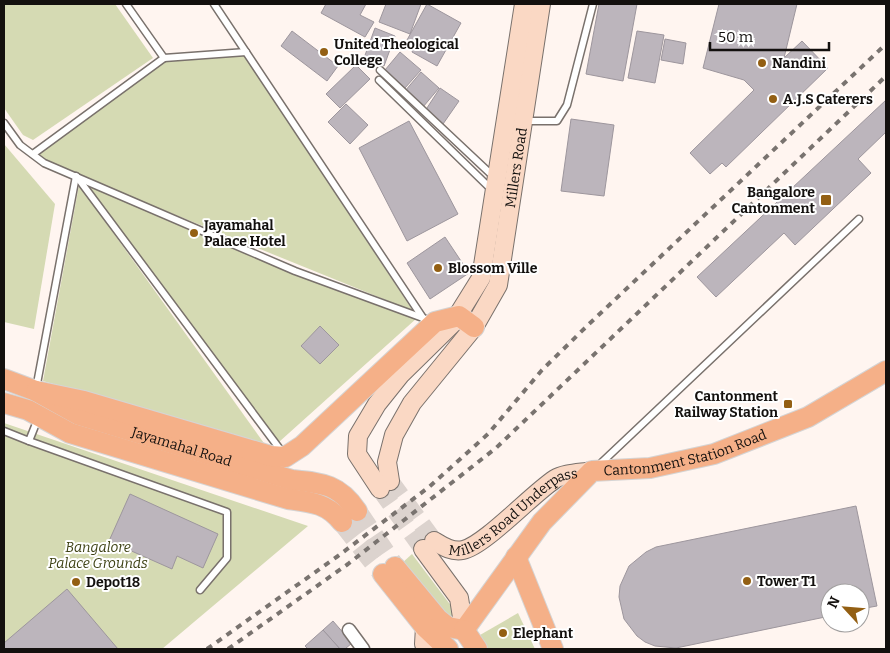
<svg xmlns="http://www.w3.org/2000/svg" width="890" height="653" font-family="Bitter,serif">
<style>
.green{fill:#d5dab3}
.building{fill:#bcb5bc;stroke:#9d969d}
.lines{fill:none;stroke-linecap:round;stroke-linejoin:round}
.secondary-tunnel{stroke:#dcd3ce;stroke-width:18;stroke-dasharray:18 9;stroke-linecap:butt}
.primary-tunnel{stroke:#dcd3ce;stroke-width:20;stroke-dasharray:20 10;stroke-linecap:butt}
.lane-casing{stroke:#79716c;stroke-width:9}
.street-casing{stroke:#79716c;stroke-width:15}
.secondary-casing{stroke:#79716c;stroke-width:20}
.primary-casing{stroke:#d5d4d4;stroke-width:22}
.lane{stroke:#fff;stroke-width:6}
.street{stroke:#fff;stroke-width:12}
.secondary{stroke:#fad8c4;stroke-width:18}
.primary{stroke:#f5b088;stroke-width:20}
.rail{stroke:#79736f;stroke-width:4;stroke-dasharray:6 6;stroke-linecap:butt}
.poi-dot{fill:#935f13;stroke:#fff;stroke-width:2}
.labels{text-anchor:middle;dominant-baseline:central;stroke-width:4;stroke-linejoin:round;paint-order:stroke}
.poi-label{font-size:14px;font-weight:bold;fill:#13100e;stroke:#fff;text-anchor:start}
.street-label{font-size:14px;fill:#13100e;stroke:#fff}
.park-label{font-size:14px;font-style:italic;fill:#3e4214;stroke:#fff}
</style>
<rect width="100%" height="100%" fill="#fff5f0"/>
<g class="green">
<path d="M4,4H115L153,58L33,140L23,135L4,108Z"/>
<path d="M244,54L413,311L45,162L35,154L165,60Z"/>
<path d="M4,144L55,204L34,329L4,322Z"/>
<path d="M79,185L266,446L43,381Z"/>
<path d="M88,186L293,273L417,318L279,442Z"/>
<path d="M4,423L308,526L162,649H4Z"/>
<path d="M412,554L452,607L454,611L452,618L445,619L401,564Z"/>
<path d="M518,613L535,649H482L478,642L480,635Z"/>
</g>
<g class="building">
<path d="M326,4H366L360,15L374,22L365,37L321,13Z"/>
<path d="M386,4H421L410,34L379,22Z"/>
<path d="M427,4L461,23L437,66L412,52L415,45L407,40Z"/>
<path d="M599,4H637L623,81L586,74Z"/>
<path d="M719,4H797L784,58L802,41L828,68L726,167L722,163L710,174L690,153L754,90L744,80L703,68Z"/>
<path d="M375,28L395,36L384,66L364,58Z"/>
<path d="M292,31L338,66L327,81L281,46Z"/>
<path d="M637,31L664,35L655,83L628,78Z"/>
<path d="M665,39L686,43L683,64L661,60Z"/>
<path d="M400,52L421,70L405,88L385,70Z"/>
<path d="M356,65L370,79L340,108L326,94Z"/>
<path d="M421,72L439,88L423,107L405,91Z"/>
<path d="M440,88L459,101L443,124L425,111Z"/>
<path d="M886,100V132L858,159L871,173L795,245L784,233L716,297L697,277Z"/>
<path d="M346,104L368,125L350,144L328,122Z"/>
<path d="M571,119L614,125L604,196L561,191Z"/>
<path d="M409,121L458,214L407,241L359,148Z"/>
<path d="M445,237L469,273L430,299L407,263Z"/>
<path d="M320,326L339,345L320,364L301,346Z"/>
<path d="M130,494L218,534L203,568L177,556L172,569L109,541Z"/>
<path d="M856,506L877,606L860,609V593H830V616L676,648L655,646L645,642L637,636L624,619L619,597L620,586L629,566L646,552L656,547Z"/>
<path d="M67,589L118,649H4V643Z"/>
<path d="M333,621L352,643L345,649H340L323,630Z"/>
<path d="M323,630L340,649H308L305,646Z"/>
</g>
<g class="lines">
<g class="secondary-tunnel">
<path d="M390,481L434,541"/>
<path d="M380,489L423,549"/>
</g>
<g class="primary-tunnel">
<path d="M357,511L395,567"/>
<path d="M342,522L383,574"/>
</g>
<g class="lane-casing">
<g id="lane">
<path d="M214,4L423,318"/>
<path d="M164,58L246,52"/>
<path d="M380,70L494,177"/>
<path d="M379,80L492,190"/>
<path d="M524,121H557L567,105L593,4"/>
<path d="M4,123L20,145L44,163L295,271L431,321"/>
<path d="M33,154L164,58L126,4"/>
<path d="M77,177L282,452"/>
<path d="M36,389L76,176"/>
<path d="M4,431L29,441L35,426"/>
<path d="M29,441L227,512V558L200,590"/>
<path d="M599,465L859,219"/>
</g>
</g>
<g class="street-casing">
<path id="street" d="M349,630L363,649"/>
</g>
<g class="secondary-casing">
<g id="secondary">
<path id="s1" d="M390,481L387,462L394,435L412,403L474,327L498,285L541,4"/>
<path d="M380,489L357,454L358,436L377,404L401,374L453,323L481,278L524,4"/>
<path id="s2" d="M434,541C444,547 452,552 463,550C484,546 532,494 555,479C564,473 581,473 592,471"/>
<path d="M423,549L459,598L464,630"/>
<path d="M425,627L424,644L427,649"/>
</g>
</g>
<g class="primary-casing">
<g id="primary">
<path id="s3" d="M4,379L36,391L79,415L292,480C322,483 339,484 357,511"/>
<path d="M36,391L84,401L271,456L285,457L302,446L435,322L459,316L474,327"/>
<path d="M4,403L28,410L70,433L288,499C311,502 327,503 342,522"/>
<path d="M516,557L553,649"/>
<path d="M395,567L438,619L448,627L464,630"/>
<path d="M383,574L425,627L448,649"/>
<path id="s4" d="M464,630L542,522L592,471L650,468L714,454L808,417L886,371"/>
<path d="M464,630L477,649"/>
</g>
</g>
<use href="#lane" class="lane"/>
<use href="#street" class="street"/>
<use href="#secondary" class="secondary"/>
<use href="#primary" class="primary"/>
<g class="rail">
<path d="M207,649L338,556L429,487L488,434L542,370L588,325L886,44"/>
<path d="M228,649L348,564L496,448L886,76"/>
</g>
</g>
<g class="poi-dot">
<circle cx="324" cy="52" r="5"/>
<circle cx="762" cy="63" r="5"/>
<circle cx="773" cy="99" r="5"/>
<rect x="820" y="194" width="12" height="12" rx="2.5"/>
<circle cx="194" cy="233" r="5"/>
<circle cx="438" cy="268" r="5"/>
<rect x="783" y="399" width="10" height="10" rx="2.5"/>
<circle cx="747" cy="581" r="5"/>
<circle cx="76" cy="582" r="5"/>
<circle cx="503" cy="633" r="5"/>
</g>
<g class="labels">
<g class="poi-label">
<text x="334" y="44">United Theological<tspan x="334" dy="16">College</tspan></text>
<text x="772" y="63">Nandini</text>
<text x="783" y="99">A.J.S Caterers</text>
<text x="815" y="192" text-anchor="end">Bangalore<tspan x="815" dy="16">Cantonment</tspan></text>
<text x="204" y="225">Jayamahal<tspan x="204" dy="16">Palace Hotel</tspan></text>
<text x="448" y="268">Blossom Ville</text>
<text x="778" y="396" text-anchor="end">Cantonment<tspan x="778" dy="16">Railway Station</tspan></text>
<text x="757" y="581">Tower T1</text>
<text x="86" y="582">Depot18</text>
<text x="513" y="633">Elephant</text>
</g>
<g class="street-label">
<text stroke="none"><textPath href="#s1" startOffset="349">Millers Road</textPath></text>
<text stroke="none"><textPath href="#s3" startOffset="191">Jayamahal Road</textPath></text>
<text stroke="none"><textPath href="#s4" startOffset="300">Cantonment Station Road</textPath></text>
<text stroke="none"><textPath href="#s2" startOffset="94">Millers Road Underpass</textPath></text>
</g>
<g class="park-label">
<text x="98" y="547">Bangalore<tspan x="98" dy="16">Palace Grounds</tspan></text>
</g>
</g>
<rect width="890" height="653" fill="none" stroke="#13100e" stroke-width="10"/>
<g transform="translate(845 608) rotate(296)"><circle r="24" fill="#ffffff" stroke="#a19f9f"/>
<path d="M0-4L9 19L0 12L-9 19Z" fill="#935f13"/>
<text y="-8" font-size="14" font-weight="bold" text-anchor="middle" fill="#13100e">N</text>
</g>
<path d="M710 42v8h119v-8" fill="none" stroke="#13100e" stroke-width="2.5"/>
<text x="718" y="42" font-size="15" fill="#13100e" stroke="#ffffff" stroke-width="4" paint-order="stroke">50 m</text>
</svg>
